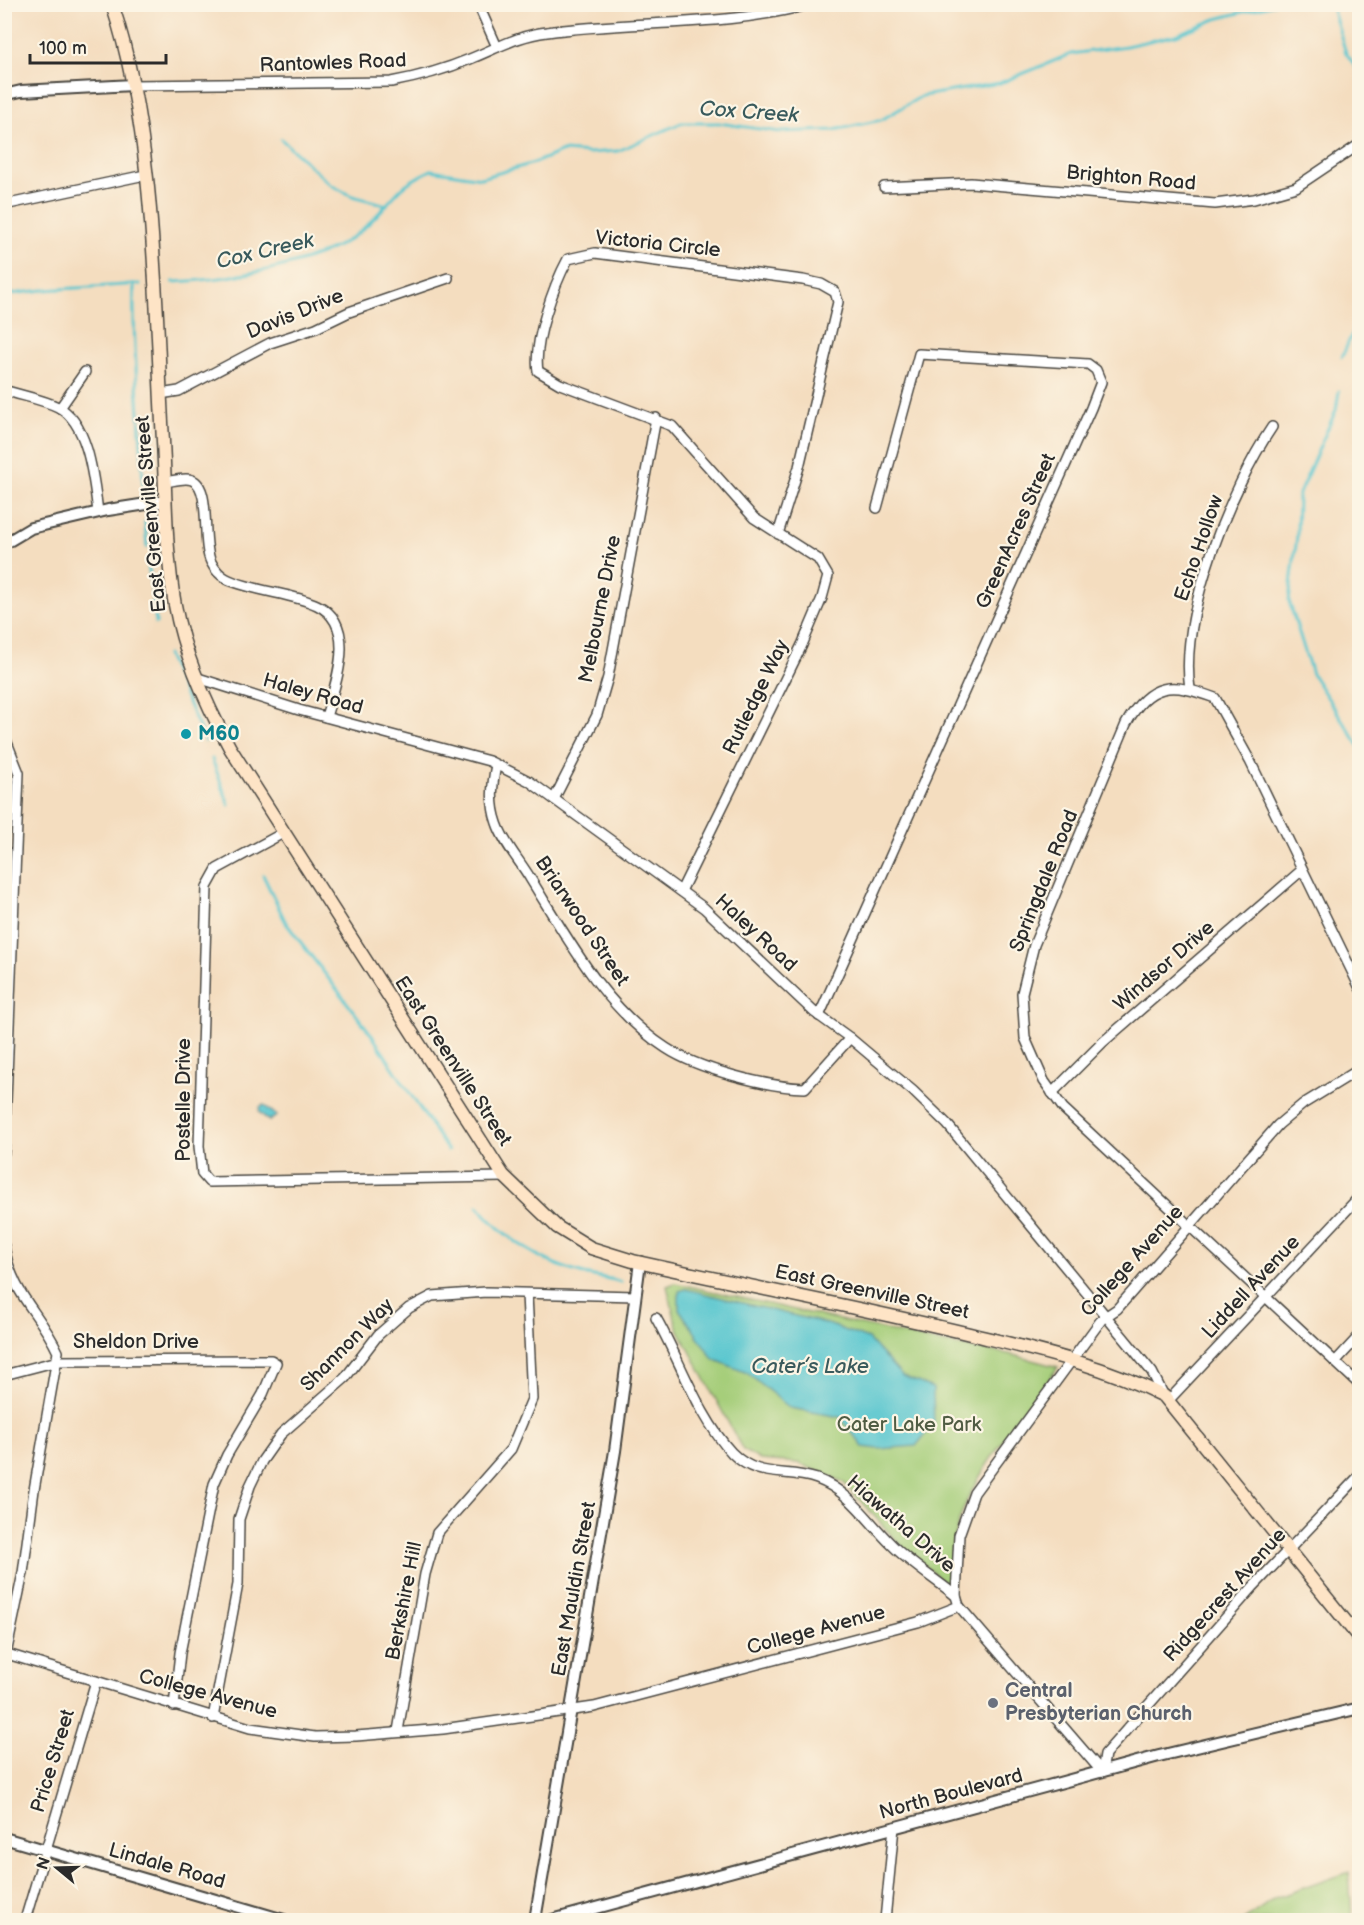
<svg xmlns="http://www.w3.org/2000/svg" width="1364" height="1925" font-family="'Balsamiq Sans',sans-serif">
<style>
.green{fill:#a6ce7a;stroke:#687c52;stroke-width:1.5}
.water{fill:#59c6cf;stroke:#42787d;stroke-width:1.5}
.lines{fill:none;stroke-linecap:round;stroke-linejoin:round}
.stream{stroke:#59c6cf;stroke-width:3}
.minor-casing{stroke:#494641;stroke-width:12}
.tertiary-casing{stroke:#494641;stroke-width:14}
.secondary-casing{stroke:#494641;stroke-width:15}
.minor{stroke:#fff;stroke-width:9}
.tertiary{stroke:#fff;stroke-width:10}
.secondary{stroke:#fee4c6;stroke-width:12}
.culture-dot{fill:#0f9aa8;stroke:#fcf5e5;stroke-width:2}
.worship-dot{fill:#6b7280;stroke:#fcf5e5;stroke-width:2}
.labels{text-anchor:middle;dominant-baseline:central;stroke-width:4.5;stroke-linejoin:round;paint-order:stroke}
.street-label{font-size:20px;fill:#2b2b2b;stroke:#fcf5e5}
.culture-label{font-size:20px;font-weight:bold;fill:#0d838f;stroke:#fcf5e5;text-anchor:start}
.park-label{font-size:20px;fill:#505c43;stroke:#fcf5e5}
.worship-label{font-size:20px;font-weight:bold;fill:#5b616d;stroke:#fcf5e5;text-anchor:start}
.water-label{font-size:21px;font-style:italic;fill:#395a5c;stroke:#fcf5e5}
</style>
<rect width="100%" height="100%" fill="#fcf5e5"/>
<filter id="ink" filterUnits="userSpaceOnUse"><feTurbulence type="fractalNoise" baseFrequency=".0167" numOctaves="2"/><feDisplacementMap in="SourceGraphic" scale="12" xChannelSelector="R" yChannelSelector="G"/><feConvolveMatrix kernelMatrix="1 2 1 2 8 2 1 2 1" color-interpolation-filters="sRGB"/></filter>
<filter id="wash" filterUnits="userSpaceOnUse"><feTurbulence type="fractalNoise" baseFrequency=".008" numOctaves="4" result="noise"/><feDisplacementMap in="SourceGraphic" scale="24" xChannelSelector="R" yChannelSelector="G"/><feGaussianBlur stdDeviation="1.35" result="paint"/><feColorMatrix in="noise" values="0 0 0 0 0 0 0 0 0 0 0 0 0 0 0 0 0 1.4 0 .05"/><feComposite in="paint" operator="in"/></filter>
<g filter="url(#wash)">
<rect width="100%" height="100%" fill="#f4ddbf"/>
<g class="green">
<path d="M675,1283L942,1343L1009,1354L1058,1367C1027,1410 979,1466 961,1515C953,1536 953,1558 953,1580L946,1583L904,1549L843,1482L798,1463L760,1460L743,1450L677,1327L667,1286Z"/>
<path d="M1349,1872L1352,1920H1244L1275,1898Z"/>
</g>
<g class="water">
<path d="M264,1105L277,1116L269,1121L259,1112L260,1107Z"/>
<path d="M686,1289L828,1324L868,1339L902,1376L933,1388L934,1424L916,1446L879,1449L863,1447L840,1417L790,1408L747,1373L713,1359L679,1309V1291Z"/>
</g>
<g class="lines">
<g class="stream">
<path d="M1331,4L1346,53L1360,73"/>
<path d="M281,139L331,185L352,196L387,205"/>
<path d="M173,282C224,280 312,267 354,236C373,223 386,203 403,187C411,180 422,175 431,170L481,178L534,163L563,151L589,153L618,151L681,123H719L780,132L834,130L881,120L922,96L1000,83L1071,54L1126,46L1176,35L1216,19L1274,4"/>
<path d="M134,284C132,351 141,419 143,486"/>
<path d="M4,295L43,290L140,284"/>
<path d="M1342,357L1360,316"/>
<path d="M1339,391L1336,410L1298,496L1297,536L1289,601L1312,674L1360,747"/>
<path d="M145,522L147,547"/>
<path d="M148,562L156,623"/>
<path d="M167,655L205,741"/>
<path d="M212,759L229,805"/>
<path d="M263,875L286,923L371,1034L448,1151"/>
<path d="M478,1206C503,1238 544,1264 584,1274C596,1277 609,1278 621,1282"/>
</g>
</g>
</g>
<g filter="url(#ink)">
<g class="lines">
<g class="minor-casing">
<g id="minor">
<path d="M478,4L497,47"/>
<path d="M133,85L391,82C418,77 444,70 470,59C495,49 519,35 547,32C635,20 725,28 811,4"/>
<path d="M884,187L971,183L1215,204L1254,199L1296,187L1360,144"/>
<path d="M4,205L145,175"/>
<path d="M4,390C22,396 42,399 58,407C89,422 94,482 98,512"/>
<path d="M160,394L179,391L270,343L316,328L349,312L448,278"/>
<path d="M60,408L85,372"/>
<path d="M165,482C173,481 185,477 192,480C212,487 201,543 211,562C220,580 233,582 251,587C272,593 298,596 317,605C359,625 335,684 326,717"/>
<path d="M198,678L299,710L489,761L529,781L704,908L814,1012L850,1038L913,1091L947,1124L1152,1372L1164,1396"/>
<path d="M1190,689C1179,615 1231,488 1272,427"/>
<path d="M4,735L19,773L4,1152"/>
<path d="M496,765C492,785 490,803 497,823C503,842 520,861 530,878C568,939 604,1008 666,1048C698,1069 767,1087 805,1088L850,1038"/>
<path d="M554,799L597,715L608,677L656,418"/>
<path d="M283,833L217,869L207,887L199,1146L202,1174L209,1182L505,1177"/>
<path d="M681,891L802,645L822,598L828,576L818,559L754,518L672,426L560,384L538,371C533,342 554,285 568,259L595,253L803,280L821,284L835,292L838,302L799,467L778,534"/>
<path d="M1360,988L1250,761L1215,698C1172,682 1150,681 1126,724L1034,945L1022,993L1025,1038L1044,1081L1063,1108L1360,1385"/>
<path d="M819,1016L1091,408L1101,382L1096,370L1088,364L919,354L877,508"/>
<path d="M1052,1093L1103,1042L1302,870"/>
<path d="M4,1246C12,1295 39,1311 58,1352L34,1490L23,1573L6,1654"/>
<path d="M656,1318C680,1360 699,1418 732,1453C759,1480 785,1468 817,1479C850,1491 868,1522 892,1545C911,1564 935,1579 956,1596"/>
<path d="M1335,1362L1360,1335"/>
<path d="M4,1375L58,1361L271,1360L276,1363L263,1394L227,1455L214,1484L180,1653L174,1706"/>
<path d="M1168,1401L1360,1196"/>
<path d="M959,1606L956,1596L959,1535L974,1493L1102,1319L1117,1309L1278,1125L1303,1104L1360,1069"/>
<path d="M959,1606L1102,1772"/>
<path d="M4,1653L250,1728L315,1737L356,1736L443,1729L594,1707L918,1622L959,1606"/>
<path d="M213,1718L238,1584L239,1519L250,1486L262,1461L281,1434L345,1378L378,1335L409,1308L432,1296L486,1292L635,1296"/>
<path d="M398,1731L425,1574L437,1533L511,1449L532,1399L527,1294"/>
<path d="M1102,1772L1105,1754L1253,1587L1360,1475"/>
<path d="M25,1920L96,1681"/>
<path d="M885,1920L894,1827"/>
</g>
</g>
<g class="tertiary-casing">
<g id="tertiary">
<path d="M4,95L21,91L133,85"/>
<path d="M4,544L31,528L108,510L166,501"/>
<path d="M4,1838L284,1920"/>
<path d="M535,1920L615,1451L640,1262"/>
<path d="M552,1920L1159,1756L1360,1708"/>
</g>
</g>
<g class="secondary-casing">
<path id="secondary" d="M112,4C156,136 155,303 163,441C166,495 165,551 175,605C184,655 206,704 230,748L503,1175L557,1227L591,1248L633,1261C745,1286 858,1307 970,1334C1039,1351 1100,1364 1164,1396L1360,1639"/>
</g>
<use href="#minor" class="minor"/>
<use href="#tertiary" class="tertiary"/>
<use href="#secondary" class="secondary"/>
</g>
</g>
<circle class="culture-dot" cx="186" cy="734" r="6"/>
<circle class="worship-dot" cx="993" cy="1703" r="6"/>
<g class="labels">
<g class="street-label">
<text transform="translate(333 63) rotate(-2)">Rantowles Road</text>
<text transform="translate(1131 178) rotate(5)">Brighton Road</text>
<text transform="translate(658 244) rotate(6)">Victoria Circle</text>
<text transform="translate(295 314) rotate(-22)">Davis Drive</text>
<text transform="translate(151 514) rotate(-95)">East Greenville Street</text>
<text transform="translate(1016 531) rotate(-66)">GreenAcres Street</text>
<text transform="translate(1199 548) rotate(-71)">Echo Hollow</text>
<text transform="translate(600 609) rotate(-79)">Melbourne Drive</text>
<text transform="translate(313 694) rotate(16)">Haley Road</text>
<text transform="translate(756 697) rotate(-64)">Rutledge Way</text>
<text transform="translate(1044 881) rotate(-68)">Springdale Road</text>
<text transform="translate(582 921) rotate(56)">Briarwood Street</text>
<text transform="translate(756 933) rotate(43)">Haley Road</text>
<text transform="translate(1164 966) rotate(-41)">Windsor Drive</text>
<text transform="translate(453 1061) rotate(57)">East Greenville Street</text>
<text transform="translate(184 1100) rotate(-90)">Postelle Drive</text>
<text transform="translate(1132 1261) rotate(-48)">College Avenue</text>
<text transform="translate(1251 1287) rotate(-47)">Liddell Avenue</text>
<text transform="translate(872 1292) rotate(12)">East Greenville Street</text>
<text x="136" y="1342">Sheldon Drive</text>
<text transform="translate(347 1345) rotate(-45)">Shannon Way</text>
<text transform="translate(901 1524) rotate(41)">Hiawatha Drive</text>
<text transform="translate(574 1589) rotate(-80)">East Mauldin Street</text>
<text transform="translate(1225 1595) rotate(-48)">Ridgecrest Avenue</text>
<text transform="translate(404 1601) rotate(-79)">Berkshire Hill</text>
<text transform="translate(816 1630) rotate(-15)">College Avenue</text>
<text transform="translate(208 1694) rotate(15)">College Avenue</text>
<text transform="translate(53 1761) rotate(-73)">Price Street</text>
<text transform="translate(951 1794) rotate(-15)">North Boulevard</text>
<text transform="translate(167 1866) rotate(16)">Lindale Road</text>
</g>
<g class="culture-label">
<text x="198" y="734">M60</text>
</g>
<g class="park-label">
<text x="909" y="1425">Cater Lake Park</text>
</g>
<g class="worship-label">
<text x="1005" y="1691">Central<tspan x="1005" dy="23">Presbyterian Church</tspan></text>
</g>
<g class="water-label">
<text transform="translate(749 112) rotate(4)">Cox Creek</text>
<text transform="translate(265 251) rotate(-13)">Cox Creek</text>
<text x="810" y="1366">Cater’s Lake</text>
</g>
</g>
<rect width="1364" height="1925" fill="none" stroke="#fcf5e5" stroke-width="24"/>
<g transform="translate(57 1868) rotate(289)" stroke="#fcf5e5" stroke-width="4.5" paint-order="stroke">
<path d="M0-4.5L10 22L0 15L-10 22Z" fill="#2b2b2b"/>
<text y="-9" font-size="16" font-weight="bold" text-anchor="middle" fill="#2b2b2b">N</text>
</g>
<path d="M30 54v9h136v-9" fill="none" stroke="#2b2b2b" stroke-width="3"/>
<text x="39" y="54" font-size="18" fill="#2b2b2b" stroke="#fcf5e5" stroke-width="4.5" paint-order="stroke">100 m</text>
</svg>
